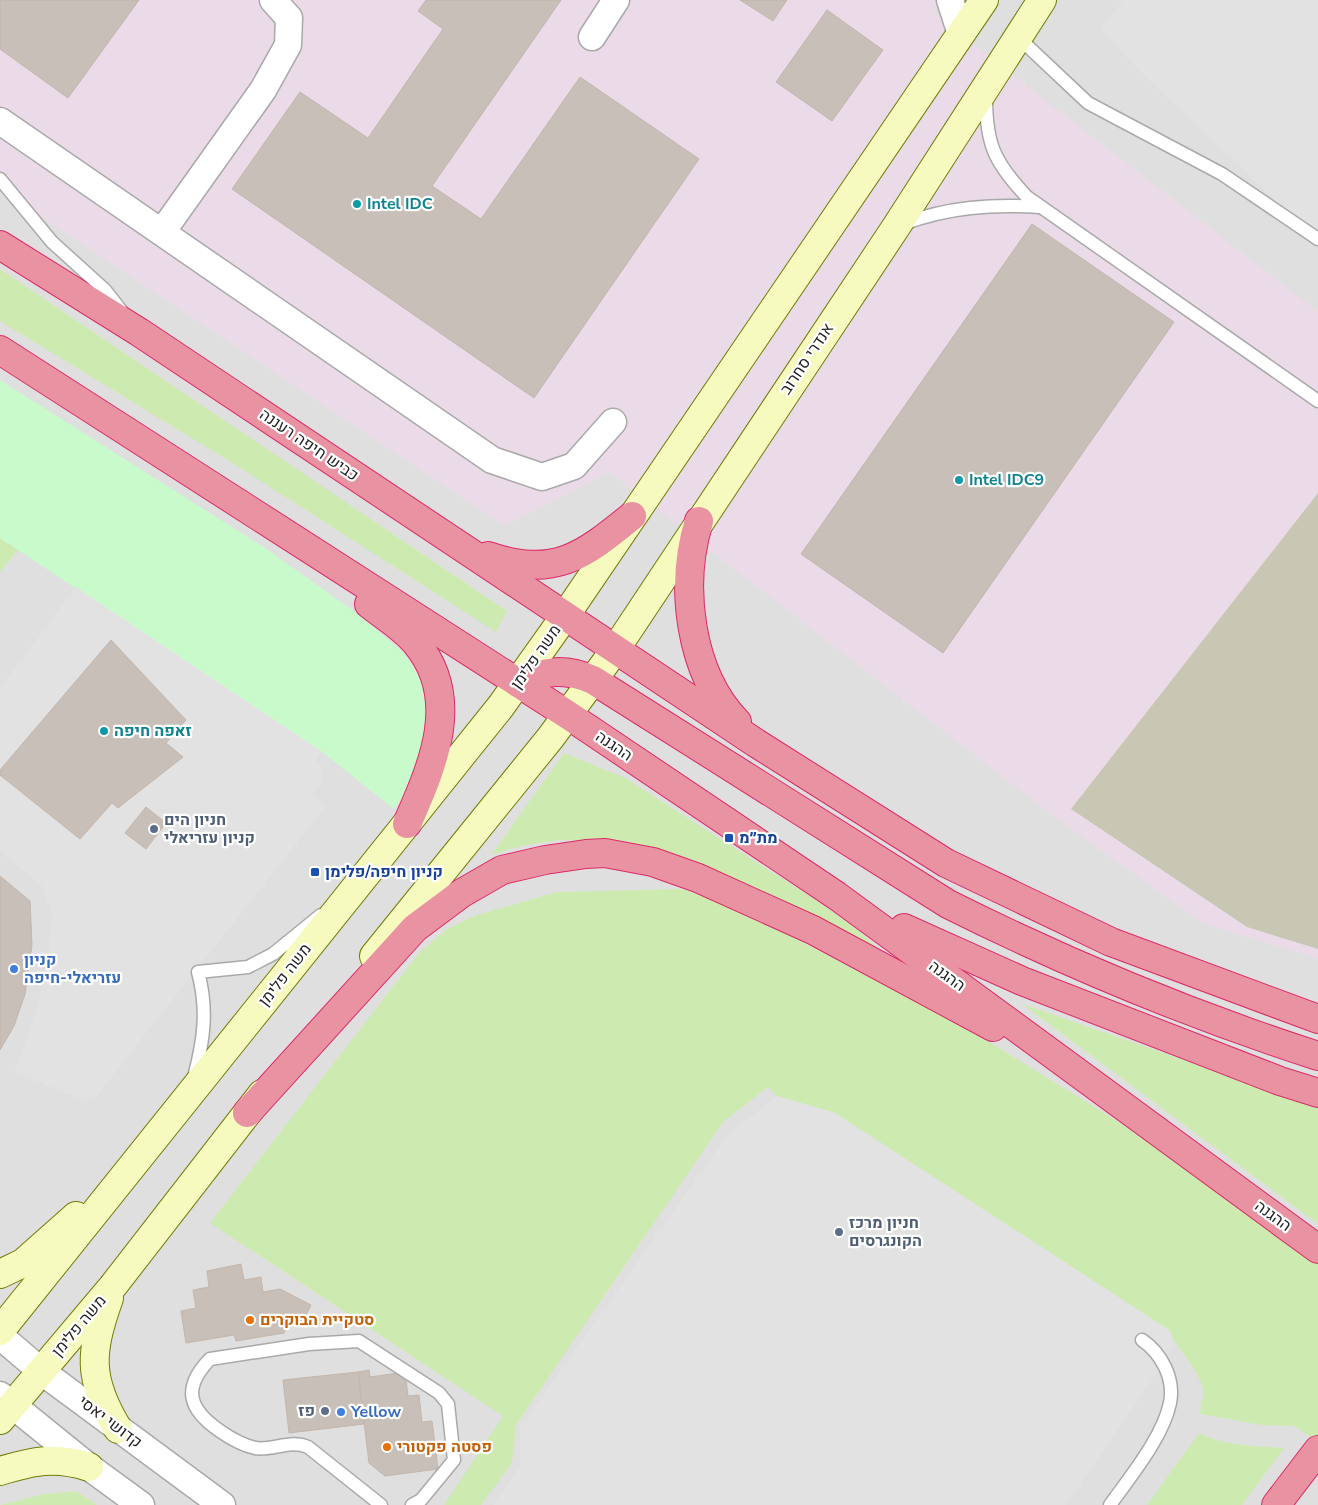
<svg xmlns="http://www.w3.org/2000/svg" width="1318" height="1505" font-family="'Nunito Sans',Heebo,sans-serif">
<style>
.residential{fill:#e0dfdf}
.industrial{fill:#ebdbe8}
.construction{fill:#c7c7b4}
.grass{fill:#cdebb0}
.park{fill:#c8facc}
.parking{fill:#e2e2e2}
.building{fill:#c7bfb8;stroke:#c4b6ab}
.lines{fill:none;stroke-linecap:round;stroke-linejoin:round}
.lane-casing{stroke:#a9a9a9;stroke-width:15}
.street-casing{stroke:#a9a9a9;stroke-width:29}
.secondary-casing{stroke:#707d05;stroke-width:30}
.highway-casing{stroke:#dc2a67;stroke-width:30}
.lane{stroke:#fff;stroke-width:12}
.street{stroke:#fff;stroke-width:26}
.secondary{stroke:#f7fabf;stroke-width:28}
.highway{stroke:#e892a2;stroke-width:28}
.culture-dot{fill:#0f9aa8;stroke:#fff;stroke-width:2}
.service-dot{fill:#5c6f8a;stroke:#fff;stroke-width:2}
.transit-dot{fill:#1a4fb4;stroke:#fff;stroke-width:2}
.shop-dot{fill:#3f7fe0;stroke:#fff;stroke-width:2}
.food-dot{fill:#e8710a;stroke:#fff;stroke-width:2}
.labels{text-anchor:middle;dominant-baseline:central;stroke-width:4.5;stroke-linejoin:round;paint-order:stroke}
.culture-label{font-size:16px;font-weight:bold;fill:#0d838f;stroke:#fff;text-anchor:start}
.street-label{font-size:16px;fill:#222;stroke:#fff}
.service-label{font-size:16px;font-weight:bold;fill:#4e5e75;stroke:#fff;text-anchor:start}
.transit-label{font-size:16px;font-weight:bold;fill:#164399;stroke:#fff;text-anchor:start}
.shop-label{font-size:16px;font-weight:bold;fill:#366cbe;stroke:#fff;text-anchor:start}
.food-label{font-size:16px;font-weight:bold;fill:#c56008;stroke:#fff;text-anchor:start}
</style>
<rect width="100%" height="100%" fill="#f2efe9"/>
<rect class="residential" x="0" y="0" width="1318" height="1505"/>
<path class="industrial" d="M0,0H942L933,13L1318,312V958L1204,924L1051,814L609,472L505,526L0,189Z"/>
<path class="construction" d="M1318,493V949L1247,927L1071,809Z"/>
<g class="grass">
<path d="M0,269L507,611L496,632L234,464L0,321Z"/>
<path d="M0,538L18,550L0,572Z"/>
<path d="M564,753L625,778L811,897L854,927L894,962L795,907L689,860L627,841L560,840L521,846L491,855Z"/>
<path d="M682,889L741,910L962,1025L1162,1149L1318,1261V1442L1294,1426L1261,1425L1200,1414C1201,1406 1204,1396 1203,1390C1198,1367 1178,1352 1169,1330L835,1113L777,1096L768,1087L723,1122L516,1425L512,1463L481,1505H444L503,1416L210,1223L419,953L447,929L474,916L557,892Z"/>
<path d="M1022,1004L1318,1106V1224Z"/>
<path d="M1199,1433C1224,1446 1256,1446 1284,1448L1242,1505H1147Z"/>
<path d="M76,1491L97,1505H0L44,1494Z"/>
</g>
<path class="park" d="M0,380L265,548L358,614L405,654L432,697L416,779L394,809L321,751L0,538Z"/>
<g class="parking">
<path d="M1123,0H1318V241L1141,72L1101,29Z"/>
<path d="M76,587L321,751L316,760L321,766V784L313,795L326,806L95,1098L86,1101L14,1072L29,1035L47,972L52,913L42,886L0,851V688Z"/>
<path d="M777,1096L835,1113L1169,1330L1175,1346L1066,1505H493L520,1466V1428L728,1134Z"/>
</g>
<g class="building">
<path d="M0,0H139L68,98L0,49Z"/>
<path d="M426,0H561L432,186L481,219L580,77L699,159L534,398L232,189L300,92L368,138L443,29L418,11Z"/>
<path d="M740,0H787L773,21Z"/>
<path d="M827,10L883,50L832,121L776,82Z"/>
<path d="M1032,224L1174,322L943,653L801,554Z"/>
<path d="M111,640L186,720L166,743L183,757L118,808L112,803L80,839L0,775V770Z"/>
<path d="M146,807L166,823L146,849L125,833Z"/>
<path d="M0,876L30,901L32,945L25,994L14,1026L0,1050Z"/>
<path d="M241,1264L244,1280L261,1277L263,1292L280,1289L311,1305L301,1325L291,1320L284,1333L236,1341L234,1335L186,1343L181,1311L196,1308L193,1290L209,1287L207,1271Z"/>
<path d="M369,1370L370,1377L405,1372L408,1396L419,1395L422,1422L432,1421L438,1469L385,1476L369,1463L358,1372Z"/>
<path d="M358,1372L364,1424L289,1433L283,1380Z"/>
</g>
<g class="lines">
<g class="lane-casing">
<g id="lane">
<path d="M1019,38L1088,103L1222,174L1318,239"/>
<path d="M986,98C986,145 995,163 1027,197L1318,401"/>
<path d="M0,179L52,242L105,290L123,313"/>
<path d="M903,224C948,207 992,204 1040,207"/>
<path d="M194,1077C204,1040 208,1009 198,972L248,967L273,954L321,915"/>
<path d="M381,1505L308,1447C290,1439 273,1451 255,1448C242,1445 230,1438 220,1431C188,1409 182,1388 210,1359L309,1344L359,1341L439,1393L448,1404L454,1460L421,1500L412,1505"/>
<path d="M1110,1505C1130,1477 1163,1437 1170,1403C1175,1378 1161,1353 1142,1340"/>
</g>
</g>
<g class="street-casing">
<g id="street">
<path d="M950,0L961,34"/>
<path d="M592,37L616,0"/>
<path d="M0,121L492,460L542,477L574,466L613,422"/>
<path d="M162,232L263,90L288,45L289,18L273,0"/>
<path d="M0,1336L41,1371L222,1505"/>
<path d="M0,1395L89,1467L141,1505"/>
</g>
</g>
<g class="secondary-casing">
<g id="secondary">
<path d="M374,956L551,737L615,650L896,227L1042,0"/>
<path d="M0,1274L23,1263L76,1216"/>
<path d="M109,1298C90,1352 87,1378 118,1429"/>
<path d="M0,1331L501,706L565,616L984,0"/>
<path d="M0,1420L113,1286L262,1094"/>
<path d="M0,1471C33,1461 55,1456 89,1467"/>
</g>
</g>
<g class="highway-casing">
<g id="highway">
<path d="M0,245L139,332L756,743L946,863L1111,942L1318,1019"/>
<path d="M0,350L568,715L837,896L1318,1249"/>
<path d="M699,521C679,585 689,672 737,722"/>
<path d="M488,556C554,578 582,557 632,516"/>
<path d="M369,604C384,616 404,628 416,643C463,699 432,767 407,824"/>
<path d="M518,683C545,670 566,668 593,680L948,904C1068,964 1191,1015 1318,1056"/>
<path d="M904,928L1022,981L1280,1081L1318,1093"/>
<path d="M247,1113L415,928L462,893L502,870L545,860L586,854L605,853L653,862L698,878L813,930L993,1027"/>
<path d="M1276,1505L1318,1450"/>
</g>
</g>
<use href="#lane" class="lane"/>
<use href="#street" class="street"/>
<use href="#secondary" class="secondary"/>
<use href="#highway" class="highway"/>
</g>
<g class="culture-dot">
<circle cx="357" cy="204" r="5"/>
<circle cx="959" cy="480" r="5"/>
<circle cx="104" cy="731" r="5"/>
</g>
<g class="service-dot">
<circle cx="154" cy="829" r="5"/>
<circle cx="839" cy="1232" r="5"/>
<circle cx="325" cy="1411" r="5"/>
</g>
<g class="transit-dot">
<rect x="724" y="833" width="10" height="10" rx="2.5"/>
<rect x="310" y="867" width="10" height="10" rx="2.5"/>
</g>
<g class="shop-dot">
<circle cx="14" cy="969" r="5"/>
<circle cx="341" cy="1412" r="5"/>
</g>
<g class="food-dot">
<circle cx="250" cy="1320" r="5"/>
<circle cx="387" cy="1447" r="5"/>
</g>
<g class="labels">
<g class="culture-label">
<text x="367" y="204">Intel IDC</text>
<text x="969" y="480">Intel IDC9</text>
<text x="114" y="731">זאפה חיפה</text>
</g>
<g class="street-label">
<text transform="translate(807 359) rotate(-56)">אנדרי סחרוב</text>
<text transform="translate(309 445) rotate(34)">כביש חיפה רעננה</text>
<text transform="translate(536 657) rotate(-55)">משה פלימן</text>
<text transform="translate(614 746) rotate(34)">ההגנה</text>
<text transform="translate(285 975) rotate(-52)">משה פלימן</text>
<text transform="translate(947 976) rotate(36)">ההגנה</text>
<text transform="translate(1273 1216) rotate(36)">ההגנה</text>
<text transform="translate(79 1326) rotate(-50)">משה פלימן</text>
<text transform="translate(110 1422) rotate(37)">קדושי יאסי</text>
</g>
<g class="service-label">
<text x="164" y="820">חניון הים<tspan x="164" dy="18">קניון עזריאלי</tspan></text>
<text x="849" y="1223">חניון מרכז<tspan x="849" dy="18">הקונגרסים</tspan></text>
<text x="315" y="1411" text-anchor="end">פז</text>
</g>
<g class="transit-label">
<text x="739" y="838">מת״מ</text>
<text x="325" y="872">קניון חיפה/פלימן</text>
</g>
<g class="shop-label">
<text x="24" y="960">קניון<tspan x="24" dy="18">עזריאלי-חיפה</tspan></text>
<text x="351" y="1412">Yellow</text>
</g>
<g class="food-label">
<text x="260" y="1320">סטקיית הבוקרים</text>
<text x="397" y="1447">פסטה פקטורי</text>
</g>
</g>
</svg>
